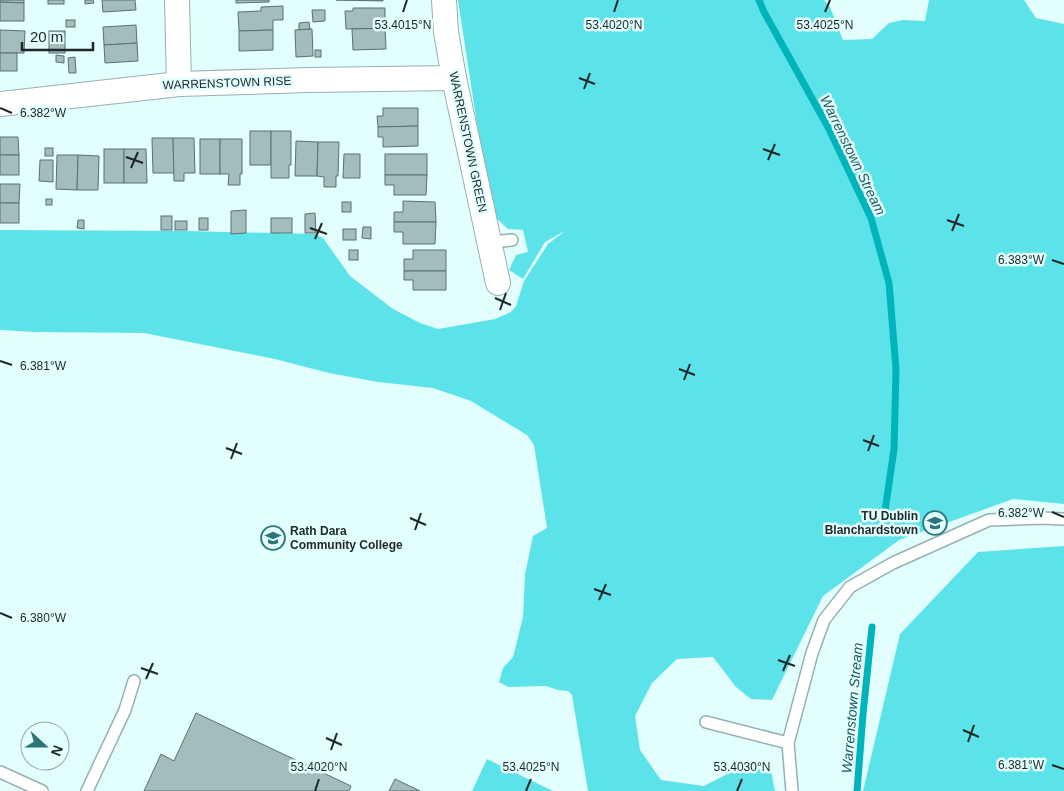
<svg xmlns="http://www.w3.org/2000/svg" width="1064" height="791" font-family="Arial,sans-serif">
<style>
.green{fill:#5ce3e9}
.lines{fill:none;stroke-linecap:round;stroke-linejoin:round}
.stream{stroke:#00b4bb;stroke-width:7}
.building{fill:#a3bcbd;stroke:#597172}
.service-casing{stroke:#96b0b1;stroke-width:14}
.minor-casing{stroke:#96b0b1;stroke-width:26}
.service{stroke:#fff;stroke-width:11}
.minor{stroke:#fff;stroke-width:24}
.ticks{fill:none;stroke:#1d2727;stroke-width:2}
.labels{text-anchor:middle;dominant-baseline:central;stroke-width:5;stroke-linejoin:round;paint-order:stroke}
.street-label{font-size:12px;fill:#1d2727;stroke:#e3feff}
.poi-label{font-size:12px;font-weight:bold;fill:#1d2727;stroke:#e3feff;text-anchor:end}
.water-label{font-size:14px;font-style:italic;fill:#1d585a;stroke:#e3feff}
.ticks-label{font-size:12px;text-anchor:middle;fill:#1d2727;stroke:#e3feff;stroke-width:5;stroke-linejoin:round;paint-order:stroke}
</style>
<rect width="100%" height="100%" fill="#e3feff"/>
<g class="green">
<path d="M458,0H824L830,7L843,40L872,39L889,23L903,20L925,21L929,0H1024L1036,18L1064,24V504L1013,499L899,540L823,596L772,700L751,699L736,687L713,657L677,659L652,683L635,716L640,750L661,780L704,786L741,767L771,771L775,791H588L572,695L568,691L558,690L546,686L508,687L499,682L503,668L513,657L523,617L525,574L533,536L547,528L534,445L527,435L471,401L433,388L378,382L329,373L275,359L144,333L35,332L0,330V230L185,231L315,234L323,238L350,276L393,309L420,323L438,329L495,319L511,312L516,306L524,281L548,244L565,231L545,242L523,279L509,270L516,255L528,252L523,230L508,229L496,218L481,150Z"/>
<path d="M1064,546V791H863L900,634L978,552Z"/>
<path d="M487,759L553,791H472Z"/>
</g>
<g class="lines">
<g class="stream">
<path d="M759,0L764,12L829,129L871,218L889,283L896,369L894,449L885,511"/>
<path d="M857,791L863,714L872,627"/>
</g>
</g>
<g class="building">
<path d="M0,0H24V3L0,2Z"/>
<rect x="48" y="0" width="16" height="4"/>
<path d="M85,0H93L94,3L85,4Z"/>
<path d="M102,0H135L136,10L103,12Z"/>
<path d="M236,0H269V2L236,3Z"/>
<path d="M336,0H383V1Z"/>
<path d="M0,2L24,3V21H0Z"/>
<path d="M283,6V20H273V30L239,31L238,12L261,11V7Z"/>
<path d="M353,8H385V28L346,29L345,11H353Z"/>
<path d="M312,10H325V21L313,22Z"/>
<rect x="66" y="20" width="9" height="7"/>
<path d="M309,22L310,29L299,30V23Z"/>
<path d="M136,25L137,43L104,45L103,27Z"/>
<path d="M385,28L386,49L353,50L352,29Z"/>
<path d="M312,29L313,56L296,57L295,30Z"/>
<path d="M0,30L25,31L24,53H0Z"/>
<path d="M273,30V50L239,51V31Z"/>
<rect x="49" y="31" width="16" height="22"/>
<path d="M137,43L138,61L105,63L104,45Z"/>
<rect x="315" y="50" width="6" height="7"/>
<rect x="0" y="53" width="17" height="18"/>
<path d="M56,55L64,56V63L56,62Z"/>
<path d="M75,57L76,73H69L68,58Z"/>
<path d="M383,108H418V126L378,127L377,116H383Z"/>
<path d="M418,126V146L383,147V137H378V127Z"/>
<rect x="250" y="131" width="21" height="34"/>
<path d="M271,131H291V165H289V178H271Z"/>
<path d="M0,137H18L19,155H0Z"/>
<path d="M152,138H173L174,173H153Z"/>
<path d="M173,138H194L195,173H184V181H174Z"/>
<rect x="200" y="139" width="20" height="35"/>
<path d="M220,139H242V174H240V185H228L229,174H220Z"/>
<path d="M296,141L318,142L317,176H295Z"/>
<path d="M318,142H339L338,176H336V187H324V177L317,176Z"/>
<rect x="45" y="148" width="8" height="8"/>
<rect x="104" y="149" width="20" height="34"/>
<path d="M124,149H146L147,183H124Z"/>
<path d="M344,154H360V178H343Z"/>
<rect x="385" y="154" width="42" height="21"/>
<rect x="0" y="155" width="19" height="20"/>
<path d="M57,155H78L77,190L56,189Z"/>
<path d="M78,155L99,156L98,190H77Z"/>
<path d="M40,160H53V182L39,181Z"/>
<path d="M385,175H427L426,195H394V185H385Z"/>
<path d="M0,184H20L19,203H0Z"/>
<rect x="46" y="199" width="6" height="6"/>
<path d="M403,201L435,202L436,222H394V212H403Z"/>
<rect x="342" y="202" width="9" height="10"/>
<rect x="0" y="203" width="19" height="20"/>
<path d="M246,210V233L231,234V211Z"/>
<path d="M315,213L316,233H305V214Z"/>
<rect x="161" y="216" width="11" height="14"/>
<rect x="199" y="218" width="9" height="12"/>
<rect x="271" y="218" width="21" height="15"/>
<path d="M78,220H84V229L77,228Z"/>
<rect x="175" y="221" width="12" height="9"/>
<path d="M394,222H436L435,244H403V232H394Z"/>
<path d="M363,227H371V239L362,238Z"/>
<rect x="343" y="229" width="13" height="11"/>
<rect x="349" y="250" width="9" height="10"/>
<path d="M413,250H446V271H404V259H413Z"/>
<path d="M404,271H446V290H413V280H404Z"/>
<path d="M196,713L351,786L349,791H144L161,754L174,761Z"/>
<path d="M395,779L420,791H389Z"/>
</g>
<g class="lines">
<g class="service-casing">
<g id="service">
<path d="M489,242L512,240"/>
<path d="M706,722L788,743"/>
<path d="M0,772L42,791"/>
<path d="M87,791L125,710L134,681"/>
<path d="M792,791L788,743L812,653L824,620L850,587L893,563L989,520L1042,518L1064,519"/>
</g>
</g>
<g class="minor-casing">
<g id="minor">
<path d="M177,0L179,84"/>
<path d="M444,0L446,32L454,78L498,283"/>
<path d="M0,104L179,84L309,80L454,78"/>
</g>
</g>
<use href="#service" class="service"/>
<use href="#minor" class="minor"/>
</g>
<path class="ticks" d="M403,12L407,0M614,12L618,0M825,12L830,0M579,78L595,84M584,89L590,73M0,108L12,113M763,149L780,155M126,157L143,163M768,160L775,144M131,168L138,152M947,220L964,226M310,228L327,234M952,231L959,214M315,239L322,223M1052,260L1064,264M495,298L511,305M500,310L506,293M0,361L12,365M679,369L695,375M684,380L690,364M863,440L879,446M226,448L242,454M868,451L874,435M231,459L237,443M1052,512L1064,517M410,518L426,525M415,530L421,513M594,589L611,595M599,600L606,584M0,613L12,618M778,660L795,666M141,668L158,674M783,671L790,655M146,679L153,663M963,730L979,737M326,738L342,745M968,742L974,725M331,750L337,733M1052,765L1064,769M315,791L319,779M526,791L531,779M737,791L742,779"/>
<defs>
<g id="university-ring" transform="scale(1.25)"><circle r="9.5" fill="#e3feff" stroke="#2a7578" stroke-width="1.5"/><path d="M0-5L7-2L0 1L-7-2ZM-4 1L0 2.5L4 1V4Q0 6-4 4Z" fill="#2a7578"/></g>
<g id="school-ring" transform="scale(1.25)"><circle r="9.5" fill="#e3feff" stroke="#2a7578" stroke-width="1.5"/><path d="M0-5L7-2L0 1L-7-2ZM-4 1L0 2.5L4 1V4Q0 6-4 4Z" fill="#2a7578"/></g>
</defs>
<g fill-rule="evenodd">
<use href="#university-ring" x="935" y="523"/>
<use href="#school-ring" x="273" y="538"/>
</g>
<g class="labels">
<g class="street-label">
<text transform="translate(227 83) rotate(-2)">WARRENSTOWN RISE</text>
<text transform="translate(468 142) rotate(78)">WARRENSTOWN GREEN</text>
</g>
<g class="poi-label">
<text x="918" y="516">TU Dublin<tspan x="918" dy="14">Blanchardstown</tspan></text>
<text x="290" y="531" text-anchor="start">Rath Dara<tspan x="290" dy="14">Community College</tspan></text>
</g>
<g class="water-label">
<text transform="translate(853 155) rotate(64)">Warrenstown Stream</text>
<text transform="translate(852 708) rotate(-85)">Warrenstown Stream</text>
</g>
</g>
<g class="ticks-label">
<text x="403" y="29">53.4015°N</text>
<text x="614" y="29">53.4020°N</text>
<text x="825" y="29">53.4025°N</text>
<text x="43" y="117">6.382°W</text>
<text x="1021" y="264">6.383°W</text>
<text x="43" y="370">6.381°W</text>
<text x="1021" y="517">6.382°W</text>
<text x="43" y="622">6.380°W</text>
<text x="1021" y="769">6.381°W</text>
<text x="319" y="771">53.4020°N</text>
<text x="531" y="771">53.4025°N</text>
<text x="742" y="771">53.4030°N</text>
</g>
<g transform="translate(45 746) rotate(111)"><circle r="24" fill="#e3feff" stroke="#94a8a9"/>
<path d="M0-4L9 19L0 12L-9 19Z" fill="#2a7578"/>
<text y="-8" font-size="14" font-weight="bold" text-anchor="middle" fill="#1d2727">N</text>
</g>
<path d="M22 42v8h71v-8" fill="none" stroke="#1d2727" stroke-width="2.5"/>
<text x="30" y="42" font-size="15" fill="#1d2727" stroke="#e3feff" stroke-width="4" paint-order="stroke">20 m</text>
</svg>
